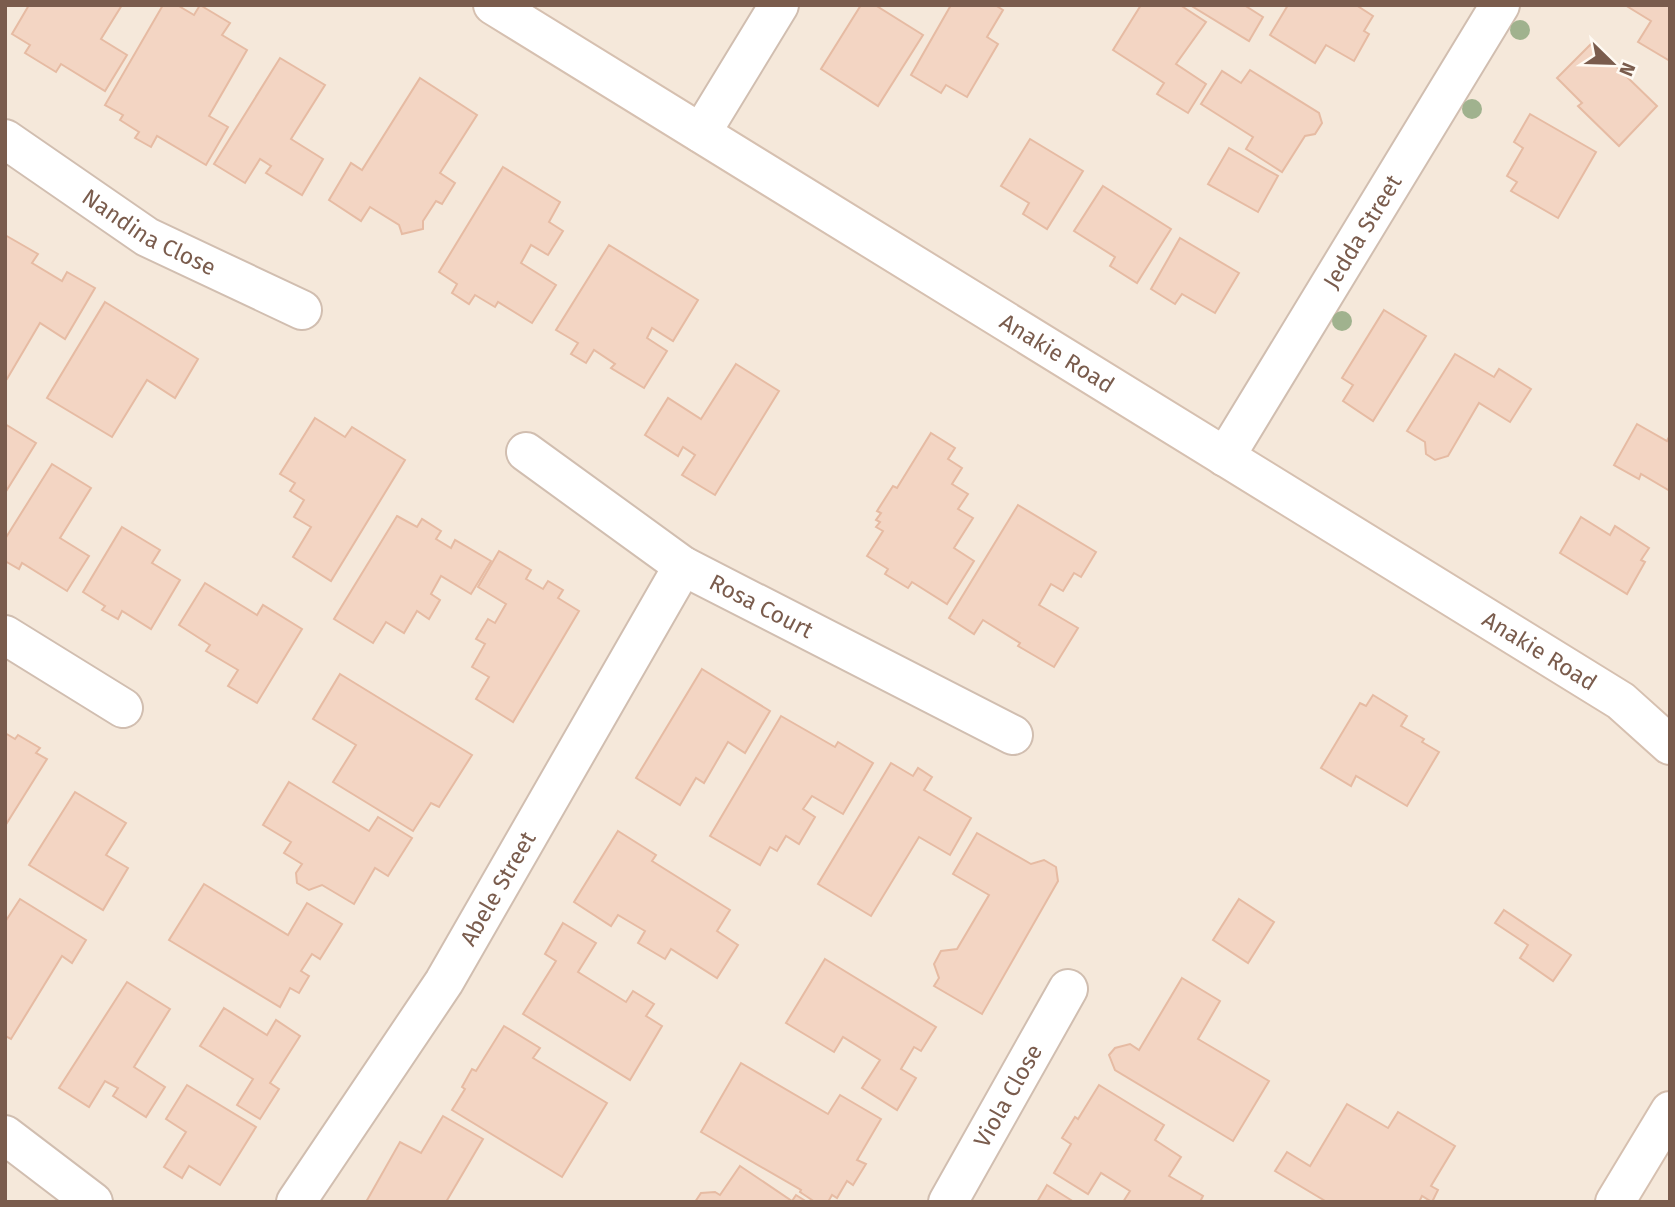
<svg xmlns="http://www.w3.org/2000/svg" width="1675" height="1207" font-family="'Fira Sans',sans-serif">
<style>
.residential{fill:#f5e8da}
.building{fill:#f3d5c3;stroke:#e6bba3;stroke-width:2}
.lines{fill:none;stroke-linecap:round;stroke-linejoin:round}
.street-casing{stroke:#d1beb0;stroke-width:42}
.secondary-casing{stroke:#d6c0b0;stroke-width:42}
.street{stroke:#fff;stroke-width:38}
.secondary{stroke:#fff;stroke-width:38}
.tree{fill:#a0b28e}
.labels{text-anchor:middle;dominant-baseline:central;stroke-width:5;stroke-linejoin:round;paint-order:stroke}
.street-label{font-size:23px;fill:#7a5c4d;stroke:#fffaf3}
</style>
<rect width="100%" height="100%" fill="#fdf6ec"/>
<rect class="residential" x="5" y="5" width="1665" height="1197"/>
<g class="building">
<path d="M29,5H122L101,39L127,55L105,91L61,64L56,72L25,53L30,45L12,34Z"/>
<path d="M163,5H177L194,15L200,5L230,23L222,35L247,50L209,116L228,127L206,165L157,136L151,147L135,138L139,132L120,120L123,115L105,105Z"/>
<path d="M861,5H875L923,35L878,106L821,69Z"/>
<path d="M951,5H995L1003,10L987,37L998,44L967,97L946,85L941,93L911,75Z"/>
<path d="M1141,5H1180L1206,22L1176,64L1206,84L1188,113L1157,94L1164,83L1113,50Z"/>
<path d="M1190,5H1244L1263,17L1249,41Z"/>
<path d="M1288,5H1356L1373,16L1364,31L1369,34L1354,61L1326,45L1315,63L1270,35Z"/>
<path d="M1625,5H1670V61L1638,42L1651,21Z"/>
<path d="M1592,43L1657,106L1619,146L1578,106L1582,103L1557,78Z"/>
<path d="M280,58L325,85L291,139L323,159L302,195L266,173L271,166L260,159L245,183L214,164Z"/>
<path d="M1250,70L1319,113L1322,123L1315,134L1305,136L1282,172L1246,149L1253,137L1201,104L1222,71L1241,83Z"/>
<path d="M420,78L477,115L440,173L455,183L442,204L436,201L423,221V229L402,234L399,225L370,207L361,221L329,200L351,163L362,170Z"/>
<path d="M1530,114L1596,152L1558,218L1511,191L1517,182L1507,176L1523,148L1514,142Z"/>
<path d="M1030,139L1083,171L1047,229L1023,214L1029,203L1001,186Z"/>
<path d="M1229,148L1278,176L1258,212L1208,184Z"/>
<path d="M503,167L560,202L549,222L563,231L548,255L531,245L521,263L556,285L532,323L498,302L495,307L475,295L469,304L452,293L457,284L439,272Z"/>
<path d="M1103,186L1171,229L1137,283L1110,266L1115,257L1074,231Z"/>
<path d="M5,235L38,254L32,263L62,281L67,272L95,288L65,339L40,323L7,379L5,378Z"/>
<path d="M1180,238L1239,273L1215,313L1182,294L1175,304L1151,289Z"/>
<path d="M609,245L698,300L673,341L652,328L647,338L667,351L644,388L611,368L615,364L594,350L586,363L571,354L578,343L556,330Z"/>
<path d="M105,302L198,359L175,398L147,380L112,437L47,398Z"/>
<path d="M1384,310L1426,336L1373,421L1343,401L1353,385L1342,378Z"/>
<path d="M1455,354L1494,377L1499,369L1531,389L1510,422L1479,403L1448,456L1435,460L1426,454L1425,442L1407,431Z"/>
<path d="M736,364L779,391L715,495L682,475L695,455L683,447L678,456L645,435L668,398L701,419Z"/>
<path d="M315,418L345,437L352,427L405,460L331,581L293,557L311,527L294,517L304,500L290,491L295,483L280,474Z"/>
<path d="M5,424L36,443L5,493Z"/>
<path d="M1637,424L1667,441L1670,435V491L1641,474L1639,479L1614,465Z"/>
<path d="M931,433L955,448L948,459L962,468L952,484L968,494L958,509L973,518L954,548L974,561L947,604L912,582L908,588L885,574L888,569L867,556L883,531L876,527L880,522L876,520L881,513L877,511L893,486L897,488Z"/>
<path d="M52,464L91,488L60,538L89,556L67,591L22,563L19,569L5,561V539Z"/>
<path d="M1018,505L1096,552L1081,577L1074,573L1063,591L1051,584L1039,605L1078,628L1054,667L1018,646L1020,643L983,620L974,634L949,618Z"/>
<path d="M397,516L417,527L422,519L441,531L436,539L451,548L455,540L491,561L471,594L441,576L431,594L440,600L429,619L417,611L404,633L386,622L373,643L334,619Z"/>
<path d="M1581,517L1610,535L1615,526L1649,548L1641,560L1645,562L1627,594L1560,553Z"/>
<path d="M122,527L160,550L152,563L180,580L151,629L122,611L118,619L102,610L105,606L83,592Z"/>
<path d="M499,551L531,570L526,579L543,589L548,581L563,590L558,598L579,611L513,722L476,699L489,677L472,667L485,644L476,639L488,619L495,623L506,604L478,587Z"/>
<path d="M205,583L257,615L263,605L302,629L257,703L228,686L238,670L206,651L210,645L179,625Z"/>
<path d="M702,669L770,711L745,753L728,742L704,783L696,778L680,805L636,778Z"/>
<path d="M340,674L472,755L439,807L431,803L413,831L333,782L356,745L313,719Z"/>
<path d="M1373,695L1407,716L1401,726L1424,739L1422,742L1439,752L1407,806L1356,776L1351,786L1321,768L1360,703L1366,706Z"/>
<path d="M781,716L835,747L838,742L873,763L843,814L812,796L803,809L815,817L799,844L786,836L777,851L770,847L760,865L710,836Z"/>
<path d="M5,733L15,739L18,735L40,748L36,753L47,759L5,826Z"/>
<path d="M891,763L913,776L918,768L932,777L924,790L971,818L950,855L919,837L871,916L818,884Z"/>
<path d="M289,782L369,831L378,817L412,838L388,876L375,868L354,904L322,885L309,890L297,883L296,873L302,864L284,853L291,842L263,825Z"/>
<path d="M75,792L126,823L106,855L128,868L103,910L29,865Z"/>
<path d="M618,831L656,855L652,861L730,910L717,931L738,945L717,978L671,949L665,959L638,943L645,931L618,915L611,926L574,902Z"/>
<path d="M977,833L1031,864L1044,860L1056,867L1058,881L982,1014L934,986L939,978L934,964L941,951L957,949L989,895L953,874Z"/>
<path d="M204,884L288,935L307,903L342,924L320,959L312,954L301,971L309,976L299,993L290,988L280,1007L169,940Z"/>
<path d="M20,899L86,940L72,963L62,956L11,1039L5,1036V922Z"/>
<path d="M1239,899L1274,922L1248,963L1213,940Z"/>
<path d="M1504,910L1571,955L1553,981L1520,958L1528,945L1495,923Z"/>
<path d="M563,923L596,943L578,972L626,1002L633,991L654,1004L646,1016L662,1026L630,1080L523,1014L556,961L545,954Z"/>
<path d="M825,959L936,1027L921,1051L914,1047L901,1069L916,1078L897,1110L862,1088L880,1060L843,1037L834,1052L786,1023Z"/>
<path d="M1182,978L1220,1001L1198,1039L1269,1081L1233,1141L1115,1070L1109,1055L1115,1048L1130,1044L1139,1050Z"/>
<path d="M127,982L170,1009L134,1067L165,1087L146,1117L113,1096L118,1088L105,1081L89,1107L59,1088Z"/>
<path d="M224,1008L267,1035L276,1020L300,1036L270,1083L279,1089L260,1119L237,1105L253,1079L200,1046Z"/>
<path d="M504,1026L540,1048L533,1058L607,1103L562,1177L452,1110L465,1089L462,1087L472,1069L476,1071Z"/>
<path d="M741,1063L828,1114L840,1095L881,1119L857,1160L866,1164L853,1185L847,1181L837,1198L832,1195L828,1202H815L800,1192L801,1190L701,1132Z"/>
<path d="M187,1085L256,1127L220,1185L189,1166L182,1178L164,1167L186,1132L166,1119Z"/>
<path d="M1099,1085L1164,1125L1155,1140L1181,1157L1169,1176L1203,1196L1200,1202H1123L1130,1191L1101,1173L1088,1194L1054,1173L1071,1144L1062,1138L1075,1117L1078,1119Z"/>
<path d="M1347,1104L1388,1128L1398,1112L1455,1146L1431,1186L1438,1190L1432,1202L1422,1196L1419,1202H1327L1275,1171L1287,1152L1310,1166Z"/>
<path d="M443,1116L483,1139L446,1202H366L400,1142L421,1153Z"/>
<path d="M740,1166L792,1201L796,1195L807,1202H695L701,1193L715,1192L720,1195Z"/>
<path d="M1047,1185L1074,1202H1037Z"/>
</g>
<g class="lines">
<g class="street-casing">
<g id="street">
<path d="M701,133L779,5"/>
<path id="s1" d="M5,139L147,237L302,310"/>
<path id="s2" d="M526,452L683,566L1013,735"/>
<path id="s3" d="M1225,457L1500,5"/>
<path d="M5,635L123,708"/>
<path d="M5,1135L93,1202"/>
<path id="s4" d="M296,1202L444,982L683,566"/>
<path id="s5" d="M948,1202L1068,989"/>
</g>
</g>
<g class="secondary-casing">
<g id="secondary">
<path id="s6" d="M493,5L1621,701L1670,745"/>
<path d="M1615,1202L1670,1111"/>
</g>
</g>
<use href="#street" class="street"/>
<use href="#secondary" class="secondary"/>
</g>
<g class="tree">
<circle cx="1520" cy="30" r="10"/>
<circle cx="1472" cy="109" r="10"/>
<circle cx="1342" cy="321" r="10"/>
</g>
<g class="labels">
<g class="street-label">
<text stroke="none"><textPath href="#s1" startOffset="172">Nandina Close</textPath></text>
<text stroke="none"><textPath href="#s3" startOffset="264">Jedda Street</textPath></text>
<text stroke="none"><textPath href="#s6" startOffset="663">Anakie Road</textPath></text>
<text stroke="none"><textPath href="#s2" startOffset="282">Rosa Court</textPath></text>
<text stroke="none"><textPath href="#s6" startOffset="1230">Anakie Road</textPath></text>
<text stroke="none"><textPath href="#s4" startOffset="373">Abele Street</textPath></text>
<text stroke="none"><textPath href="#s5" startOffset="122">Viola Close</textPath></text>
</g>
</g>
<rect width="1675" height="1207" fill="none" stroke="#7a5c4d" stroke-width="14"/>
<g transform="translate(1612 63) rotate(113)" stroke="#fffaf3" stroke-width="5" paint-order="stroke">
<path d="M0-5L12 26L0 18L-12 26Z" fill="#7a5c4d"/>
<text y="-10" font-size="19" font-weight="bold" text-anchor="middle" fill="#7a5c4d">N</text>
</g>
</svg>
